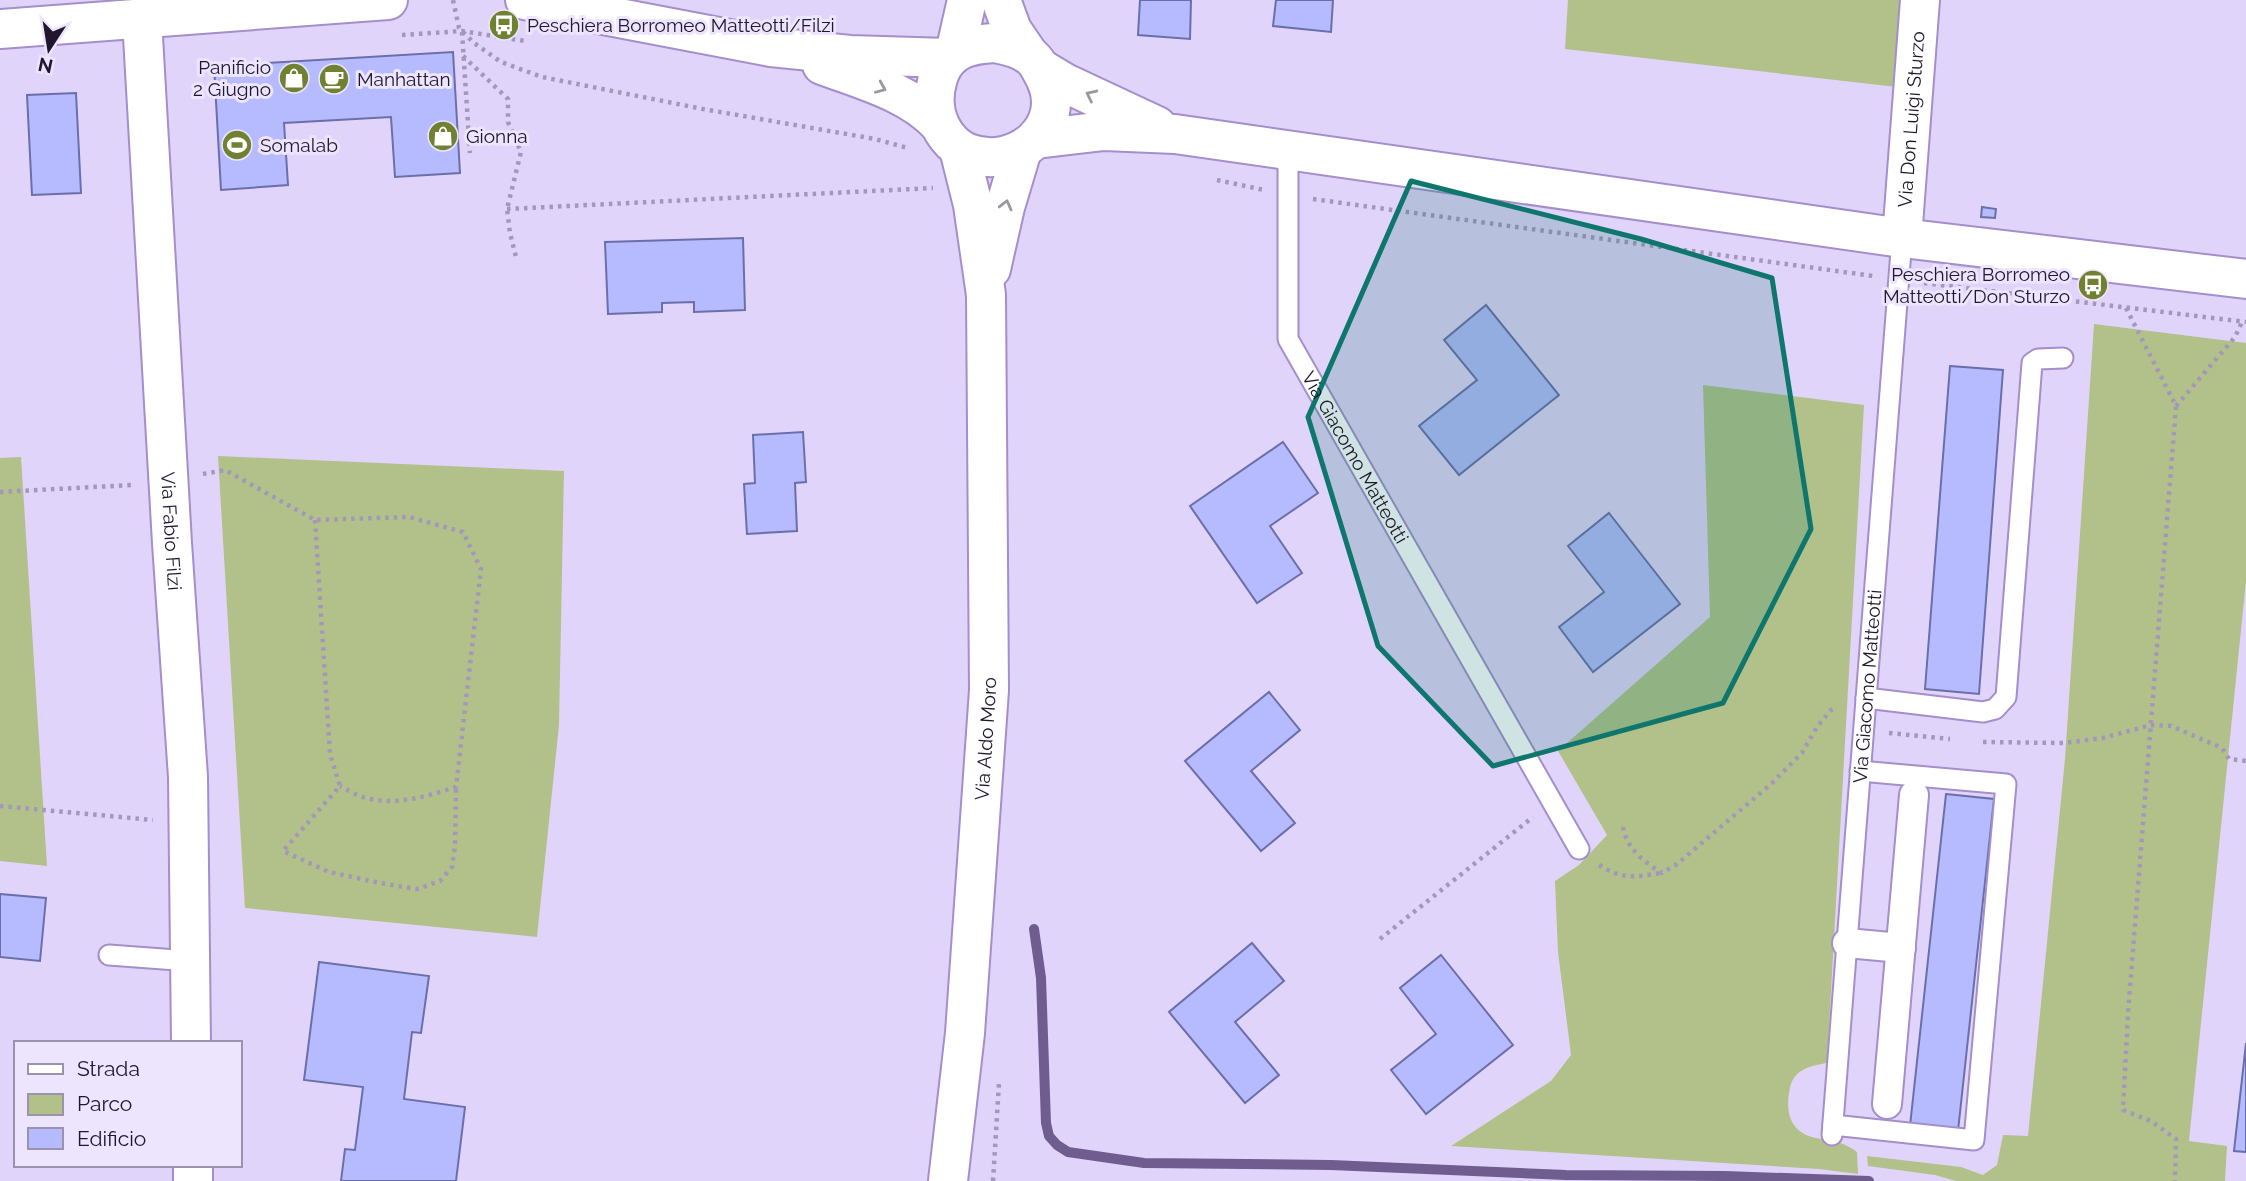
<svg xmlns="http://www.w3.org/2000/svg" width="2246" height="1181" font-family="Raleway,sans-serif">
<style>
.green{fill:#b2c189}
.lines{fill:none;stroke-linecap:round;stroke-linejoin:round}
.stream{stroke:#705d8f;stroke-width:10}
.building{fill:#b5bbfe;stroke:#6b6fa9;stroke-width:2}
.service-casing{stroke:#a48ecb;stroke-width:23}
.pedestrian-casing{stroke:#a48ecb;stroke-width:32}
.minor-casing{stroke:#a48ecb;stroke-width:42}
.tertiary-casing{stroke:#a48ecb;stroke-width:42}
.path{stroke:#a498ba;stroke-width:4.5;stroke-dasharray:3.5 5;stroke-linecap:butt}
.service{stroke:#fff;stroke-width:19}
.pedestrian{stroke:#fff;stroke-width:28}
.minor{stroke:#fff;stroke-width:38}
.tertiary{stroke:#fff;stroke-width:38}
.oneway{stroke:#9b97a1}
.marked{fill:#0f766e;fill-opacity:0.2;stroke:#0f766e;stroke-width:5;stroke-linejoin:round}
.labels{text-anchor:middle;dominant-baseline:central;stroke-width:6;stroke-linejoin:round;paint-order:stroke}
.poi-label{font-size:19px;fill:#20172e;stroke:#ede4fe;text-anchor:start}
.street-label{font-size:19px;fill:#20172e;stroke:#ede4fe}
</style>
<rect width="100%" height="100%" fill="#e1d4fb"/>
<g class="green">
<path d="M1568,0H1903L1897,87L1565,49Z"/>
<path d="M2094,324L2246,343V581L2189,1141L2227,1146L2225,1181H1956L1935,1175L1868,1166L1867,1156L1961,1167L1983,1175L1997,1165L2003,1135L2028,1136L2065,759Z"/>
<path d="M1703,385L1864,405L1827,1063C1810,1066 1794,1069 1790,1088C1786,1106 1787,1126 1806,1135C1817,1140 1832,1139 1843,1144C1848,1146 1853,1149 1857,1152L1858,1174L1819,1169L1451,1146L1551,1081L1571,1055L1558,952L1555,881L1579,865L1607,835L1558,751L1710,617Z"/>
<path d="M218,456L564,471L559,725L537,937L245,908Z"/>
<path d="M21,457L47,866L0,861V458Z"/>
</g>
<g class="lines">
<path class="stream" d="M1034,929L1041,978L1046,1123L1049,1136L1057,1145L1068,1152L1144,1163L1331,1165L1566,1175L1725,1176L1869,1181"/>
</g>
<g class="building">
<path d="M1140,0H1191L1190,39L1138,35Z"/>
<path d="M1276,0H1333L1331,32L1273,26Z"/>
<path d="M499,18L513,20L512,31L498,29Z"/>
<path d="M453,52L460,173L395,177L391,117L284,123L288,185L221,190L214,66Z"/>
<path d="M76,93L81,193L32,195L27,95Z"/>
<path d="M1982,207L1996,209L1995,218L1981,217Z"/>
<path d="M743,238L745,310L694,312V302L662,303V312L608,314L605,242Z"/>
<path d="M2082,278L2097,280L2096,291L2081,289Z"/>
<path d="M1486,305L1559,395L1459,475L1419,426L1477,380L1444,340Z"/>
<path d="M1950,366L2003,370L1979,694L1925,689Z"/>
<path d="M803,432L806,482L795,483L797,531L747,534L744,484L755,483L753,435Z"/>
<path d="M1283,442L1318,493L1270,526L1302,573L1257,603L1190,506Z"/>
<path d="M1609,513L1680,604L1593,672L1559,627L1604,592L1568,546Z"/>
<path d="M1269,692L1300,730L1251,771L1295,823L1261,851L1185,761Z"/>
<path d="M1946,794L1994,799L1958,1131L1910,1126Z"/>
<path d="M0,894L46,898L40,961L0,957Z"/>
<path d="M1252,943L1284,981L1235,1022L1279,1075L1245,1103L1169,1012Z"/>
<path d="M1441,955L1513,1045L1426,1114L1391,1070L1436,1034L1400,988Z"/>
<path d="M319,962L429,976L421,1033L412,1032L404,1099L465,1107L456,1181H341L345,1149L355,1150L363,1087L304,1080Z"/>
<path d="M2246,1043V1152L2234,1151Z"/>
</g>
<g class="lines">
<g class="service-casing">
<g id="service">
<path id="s1" d="M1288,151V339L1579,849"/>
<path d="M1866,698L1983,712L1995,709L2006,697L2032,363L2038,359L2063,358"/>
<path d="M109,955L190,961"/>
<path d="M1833,1125L1974,1140L2006,784L1860,771"/>
<path id="s2" d="M1832,1135L1902,238"/>
</g>
</g>
<g class="pedestrian-casing">
<g id="pedestrian">
<path d="M1847,943L1901,948"/>
<path d="M1887,1104L1914,795"/>
</g>
</g>
<g class="minor-casing">
<g id="minor">
<path d="M525,0L771,47L850,55L949,58"/>
<path id="s3" d="M142,19L172,543L188,777L191,1043"/>
<path d="M0,29L388,0"/>
<path d="M822,65C862,80 909,92 939,124"/>
<path id="s4" d="M1902,238L1920,0"/>
<path d="M193,1165V1181"/>
</g>
</g>
<g class="tertiary-casing">
<g id="tertiary">
<path d="M1001,0L1012,30L1029,55"/>
<path d="M995,43C1006,45 1020,48 1030,56C1037,61 1041,70 1045,78C1069,127 1016,171 968,153C951,146 940,130 936,113C932,94 937,66 954,54C965,45 981,44 995,43Z"/>
<path d="M955,53L967,0"/>
<path d="M1040,68L1065,83L1157,126"/>
<path d="M1036,139L1104,131L1175,134L1902,238L2246,279"/>
<path d="M991,269L1005,207L1022,150"/>
<path id="s5" d="M948,1181L965,1033L989,690L986,295L973,205L959,149"/>
</g>
</g>
<g class="path">
<path d="M453,0L459,28L474,43L501,62L542,77L703,109L875,139L908,148"/>
<path d="M462,32L470,153"/>
<path d="M402,35L462,31L525,41"/>
<path d="M463,56L508,99V122L521,152L507,209L510,233L516,257"/>
<path d="M1217,180L1264,190"/>
<path d="M1313,199L1873,276"/>
<path d="M507,209L933,188"/>
<path d="M1924,283L2246,322"/>
<path d="M2126,308L2176,406L2128,1013L2123,1110L2151,1121L2176,1139L2175,1181"/>
<path d="M2176,406L2235,337L2242,322"/>
<path d="M203,474L225,470L315,520L409,517L463,532L481,569L456,787C428,796 396,806 366,798C357,796 348,790 340,786"/>
<path d="M0,492L132,485"/>
<path d="M315,520L330,754L340,786L283,851L329,872L385,884L417,889L440,881L452,867L455,846L456,787"/>
<path d="M1889,733L1950,739"/>
<path d="M1983,742L2064,743L2103,738L2151,725L2171,726L2222,748L2229,759L2246,761"/>
<path d="M0,806L153,820"/>
<path d="M1623,827C1626,848 1644,862 1662,873L1677,864L1770,785L1802,753L1817,727L1831,710L1837,707"/>
<path d="M1599,865C1623,880 1634,877 1661,873"/>
<path d="M1380,939L1533,817"/>
<path d="M993,1181L999,1083"/>
</g>
<use href="#service" class="service"/>
<use href="#pedestrian" class="pedestrian"/>
<use href="#minor" class="minor"/>
<use href="#tertiary" class="tertiary"/>
</g>
<defs><path id="oneway-chevron" d="M-2-3.5L2.5 0L-2 3.5" fill="none" stroke-width="1.6" stroke-linecap="round" stroke-linejoin="round" transform="scale(1.75)"/></defs>
<g class="oneway">
<use href="#oneway-chevron" transform="translate(881 88) rotate(23)"/>
<use href="#oneway-chevron" transform="translate(1091 95) rotate(-154)"/>
<use href="#oneway-chevron" transform="translate(1006 205) rotate(-76)"/>
</g>
<path class="marked" d="M1411,181L1641,239L1772,278L1811,529L1723,703L1493,766L1378,646L1308,417Z"/>
<defs>
<g id="bus-disc" transform="scale(1.575)"><circle r="9.5" fill="#708232" stroke="#ede4fe"/><path d="M-5-6H5V4H4V6H2V4H-2V6H-4V4H-5ZM-3.5-4V0h7V-4ZM-3.5 1.2v1.5H-2V1.2ZM2 1.2v1.5H3.5V1.2Z" fill="#fff"/></g>
<g id="shop-disc" transform="scale(1.575)"><circle r="9.5" fill="#708232" stroke="#ede4fe"/><path d="M-5-2.5h2.3a2.7 3.5 0 0 1 5.4 0H5L5.5 6h-11ZM-1.5-2.5h3a1.5 2.3 0 0 0-3 0Z" fill="#fff"/></g>
<g id="cafe-disc" transform="scale(1.575)"><circle r="9.5" fill="#708232" stroke="#ede4fe"/><path d="M-5.5-4.5H6V0H3Q3 3.5 0 3.5H-2.5Q-5.5 3.5-5.5 0ZM3-3.2v2h1.7v-2ZM-6 4.5H4V6H-6Z" fill="#fff"/></g>
<g id="stadium-disc" transform="scale(1.575)"><circle r="9.5" fill="#708232" stroke="#ede4fe"/><path d="M0-5a6.5 5 0 1 0 0 10a6.5 5 0 1 0 0-10ZM-3.5-1.8h7v3.6h-7Z" fill="#fff"/></g>
</defs>
<g fill-rule="evenodd">
<use href="#bus-disc" x="504" y="25"/>
<use href="#shop-disc" x="294" y="78"/>
<use href="#cafe-disc" x="334" y="79"/>
<use href="#shop-disc" x="443" y="136"/>
<use href="#stadium-disc" x="237" y="145"/>
<use href="#bus-disc" x="2093" y="285"/>
</g>
<g class="labels">
<g class="poi-label">
<text x="527" y="25">Peschiera Borromeo Matteotti/Filzi</text>
<text x="271" y="67" text-anchor="end">Panificio<tspan x="271" dy="22">2 Giugno</tspan></text>
<text x="357" y="79">Manhattan</text>
<text x="466" y="136">Gionna</text>
<text x="260" y="145">Somalab</text>
<text x="2070" y="274" text-anchor="end">Peschiera Borromeo<tspan x="2070" dy="22">Matteotti/Don Sturzo</tspan></text>
</g>
<g class="street-label">
<text stroke="none"><textPath href="#s4" startOffset="119">Via Don Luigi Sturzo</textPath></text>
<text stroke="none"><textPath href="#s1" startOffset="324">Via Giacomo Matteotti</textPath></text>
<text stroke="none"><textPath href="#s3" startOffset="513">Via Fabio Filzi</textPath></text>
<text stroke="none"><textPath href="#s2" startOffset="450">Via Giacomo Matteotti</textPath></text>
<text stroke="none"><textPath href="#s5" startOffset="444">Via Aldo Moro</textPath></text>
</g>
</g>
<rect x="14" y="1041" width="228" height="126" fill="#ede4fe" stroke="#9b92ab" stroke-width="2"/>
<rect x="28" y="1064" width="35" height="10" fill="#ffffff" stroke="#9b92ab" stroke-width="2"/>
<text x="77" y="1076" font-size="21" fill="#20172e">Strada</text>
<rect x="28" y="1094" width="35" height="21" fill="#b2c189" stroke="#9b92ab" stroke-width="2"/>
<text x="77" y="1111" font-size="21" fill="#20172e">Parco</text>
<rect x="28" y="1128" width="35" height="21" fill="#b5bbfe" stroke="#9b92ab" stroke-width="2"/>
<text x="77" y="1146" font-size="21" fill="#20172e">Edificio</text>
<g transform="translate(49 49) rotate(192)" stroke="#ede4fe" stroke-width="5" paint-order="stroke">
<path d="M0-5L12 26L0 18L-12 26Z" fill="#20172e"/>
<text y="-10" font-size="19" font-weight="bold" text-anchor="middle" fill="#20172e">N</text>
</g>
</svg>
